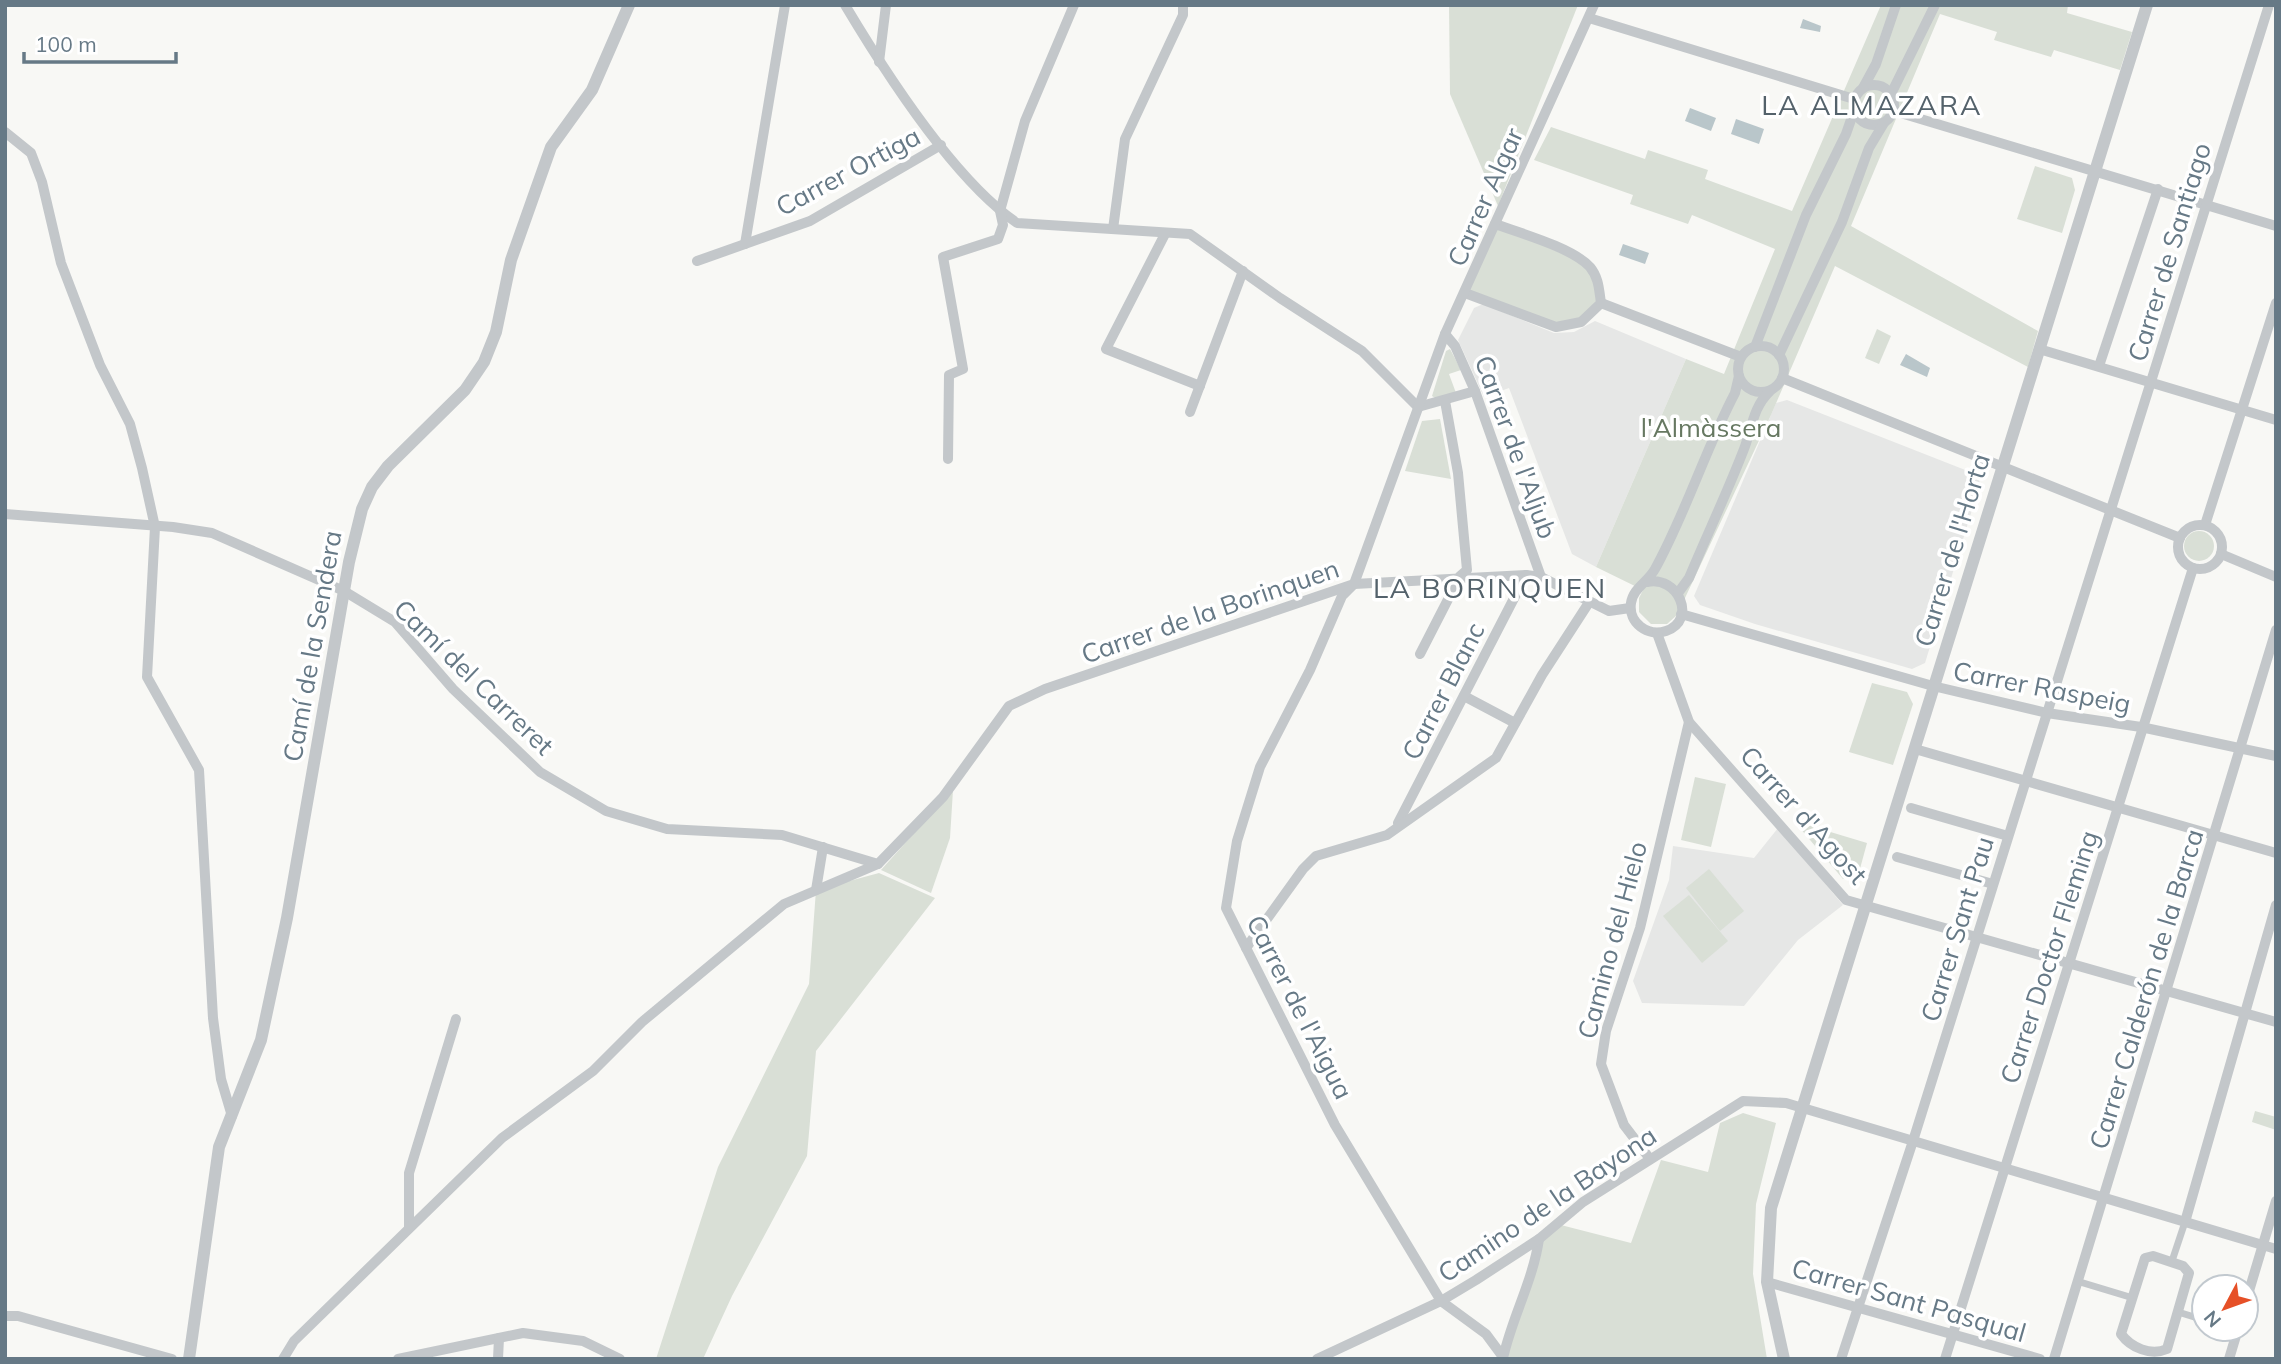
<svg xmlns="http://www.w3.org/2000/svg" width="2281" height="1364" font-family="Mulish,sans-serif">
<style>
.built{fill:#e6e7e6}
.green{fill:#d9dfd6}
.water{fill:#b9c6ca}
.lines{fill:none;stroke-linecap:round;stroke-linejoin:round}
.pedestrian{stroke:#c3c7ca;stroke-width:7}
.minor{stroke:#c3c7ca;stroke-width:10}
.tertiary{stroke:#c3c7ca;stroke-width:12}
.labels{text-anchor:middle;dominant-baseline:central;stroke-width:7;stroke-linejoin:round;paint-order:stroke}
.street-label{font-size:26px;fill:#667986;stroke:#fff}
.park-label{font-size:26px;fill:#667861;stroke:#fff}
.neighbourhood-label{font-size:28px;letter-spacing:2px;fill:#54626b;stroke:#fff}
</style>
<rect width="100%" height="100%" fill="#f8f8f5"/>
<g class="built">
<path d="M1483,304L1554,333L1574,332L1595,321L1686,359L1596,567L1572,554L1509,388L1484,397L1458,340L1474,308Z"/>
<path d="M1787,400L1978,475L1980,484L1925,663L1912,669L1755,624L1700,605L1694,596L1776,403Z"/>
<path d="M1778,828L1843,905L1798,940L1744,1006L1642,1003L1633,981L1669,880L1673,846L1754,858Z"/>
</g>
<g class="green">
<path d="M1449,5H1578L1498,206L1450,94Z"/>
<path d="M1881,5H2068L2067,13L2132,32L2120,70L2054,50L2051,57L1994,40L1997,32L1940,14L1851,226L2038,331L2028,367L1835,266L1771,415L1677,615L1667,624H1651L1639,612V598L1643,590L1596,567L1686,359L1724,374L1775,249L1692,215L1688,224L1630,204L1633,195L1534,160L1551,127L1645,159L1648,150L1708,170L1705,179L1792,211Z"/>
<path d="M2035,166L2072,178L2075,190L2062,233L2017,219Z"/>
<path d="M1495,224L1588,265L1601,303L1592,315L1556,327L1465,293Z"/>
<path d="M1877,329L1891,336L1879,364L1865,358Z"/>
<path d="M1450,349L1461,370L1449,374L1456,393L1437,399L1432,396L1446,351Z"/>
<path d="M1440,419L1451,479L1405,471L1422,421Z"/>
<circle cx="2199" cy="546" r="15"/>
<path d="M1872,683L1907,692L1913,704L1893,765L1849,752Z"/>
<path d="M1695,777L1726,784L1711,847L1681,840Z"/>
<path d="M953,790L950,838L931,893L881,870Z"/>
<path d="M1794,821L1867,843L1858,876L1843,879Z"/>
<path d="M1709,869L1744,911L1720,931L1686,888Z"/>
<path d="M879,873L935,898L816,1051L807,1156L732,1296L703,1359H656L718,1167L809,984L816,890Z"/>
<path d="M1689,895L1728,941L1702,963L1663,916Z"/>
<path d="M2255,1111L2276,1117V1130L2252,1122Z"/>
<path d="M1743,1113L1776,1123L1756,1204L1753,1274L1767,1359H1503L1539,1239L1557,1224L1631,1243L1661,1160L1708,1172L1720,1123Z"/>
</g>
<g class="water">
<path d="M1803,19L1821,26L1820,32L1800,28Z"/>
<path d="M1690,108L1716,118L1711,131L1685,121Z"/>
<path d="M1736,119L1764,129L1759,144L1731,134Z"/>
<path d="M1623,244L1649,253L1645,264L1619,255Z"/>
<path d="M1906,354L1930,368L1927,377L1900,365Z"/>
</g>
<g class="lines">
<g class="pedestrian">
<path d="M2172,1261L2185,1222"/>
<path d="M2080,1282L2133,1298"/>
<path d="M2178,1312L2204,1320"/>
</g>
<g class="minor">
<path d="M845,5C885,72 953,179 1017,223L1190,234L1280,298L1362,351L1418,407"/>
<path d="M1589,18L1854,99"/>
<path d="M879,62L886,5"/>
<circle cx="1874" cy="105" r="20"/>
<path d="M1863,88L1876,64L1896,5"/>
<path d="M1891,94L1935,5"/>
<path d="M1894,111L2276,226"/>
<path d="M5,132L31,153L42,182L61,263L100,365L130,424L142,468L155,527L147,677L199,770L213,1018L221,1079L232,1116"/>
<path d="M1113,229L1125,139L1183,15V5"/>
<path d="M1165,234L1106,349L1200,386"/>
<path d="M745,244L785,5"/>
<path d="M697,261L810,221L941,145"/>
<path d="M1465,293L1556,327L1581,322L1601,303C1599,290 1599,278 1590,267C1573,248 1520,233 1495,224"/>
<path d="M1601,303L1741,357"/>
<path d="M1445,334L1455,346L1475,391L1541,577"/>
<circle cx="1761" cy="369" r="23"/>
<path d="M1755,347L1806,215L1846,134L1854,111"/>
<path d="M2039,349L2276,420"/>
<path d="M1779,355L1842,222L1869,148L1884,123"/>
<path d="M2099,366L2158,189"/>
<path d="M1782,378L2180,538"/>
<path d="M1418,407L1475,391"/>
<path d="M1190,412L1243,271"/>
<path d="M948,459L949,375L963,369L943,257L998,239L1003,225L1000,211L1025,121L1074,5"/>
<path d="M5,514L173,527L212,533L344,591L395,622L453,689L540,772L606,811L667,829L782,835L878,864L943,797L1009,706L1045,689L1354,584L1526,575L1541,577L1609,611L1630,608"/>
<path d="M2205,525L2276,303"/>
<circle cx="2200" cy="547" r="22"/>
<path d="M2221,554L2276,577"/>
<path d="M1647,582C1678,575 1698,620 1666,631C1648,637 1628,623 1631,603C1633,588 1648,582 1655,569C1686,513 1705,450 1735,393L1739,376"/>
<path d="M1678,593L1689,578C1707,535 1727,493 1744,449C1752,428 1753,407 1770,391"/>
<path d="M1681,614L1933,686L2047,713L2141,727L2276,756"/>
<path d="M1657,633L1689,722L1846,900L2276,1022"/>
<path d="M1420,654L1460,576L1467,570L1458,473L1445,401"/>
<path d="M1464,696L1515,723"/>
<path d="M1915,749L2276,853"/>
<path d="M1911,808L2008,836"/>
<path d="M1398,823L1526,575"/>
<path d="M1897,857L1993,884"/>
<path d="M816,890L823,847"/>
<path d="M1246,948L1303,869L1316,856L1387,835L1496,758L1542,675L1588,604"/>
<path d="M1650,1159L1624,1125L1601,1064L1606,1031L1640,928L1689,722"/>
<path d="M2185,1222L2276,905"/>
<path d="M409,1227V1173L456,1019"/>
<path d="M2153,1256L2183,1266L2189,1273L2167,1349C2151,1356 2131,1348 2121,1334L2145,1258Z"/>
<path d="M1767,1282L2040,1359"/>
<path d="M2246,1301L2276,1201"/>
<path d="M5,1316H18L172,1359"/>
<path d="M1503,1357L1486,1334L1441,1301L1335,1125L1226,908L1237,841L1260,767L1310,670L1342,596L1354,584L1445,334L1594,5"/>
<path d="M1503,1358C1512,1317 1533,1281 1539,1239"/>
<path d="M283,1359L294,1341L502,1138L593,1071L642,1022L784,904L878,864"/>
<path d="M398,1359L523,1333L583,1341L620,1359"/>
<path d="M498,1359L499,1338"/>
<path d="M1317,1359L1441,1301L1476,1280L1539,1239L1583,1202L1743,1101L1786,1103L2276,1249"/>
<path d="M1841,1359L1913,1141L2269,5"/>
<path d="M1945,1359L2193,568"/>
<path d="M2054,1359L2276,630"/>
<path d="M2229,1359L2238,1329"/>
</g>
<g class="tertiary">
<path d="M189,1359L219,1147L261,1040L287,918L349,562L362,509L372,487L388,466L465,390L484,362L496,332L511,260L551,147L592,90L629,5"/>
<path d="M1784,1359L1767,1282L1771,1208L2147,5"/>
</g>
</g>
<g class="labels">
<g class="street-label">
<text transform="translate(848 171) rotate(-28)">Carrer Ortiga</text>
<text transform="translate(1485 197) rotate(-66)">Carrer Algar</text>
<text transform="translate(2169 252) rotate(-73)">Carrer de Santiago</text>
<text transform="translate(1516 447) rotate(70)">Carrer de l'Aljub</text>
<text transform="translate(1952 550) rotate(-73)">Carrer de l'Horta</text>
<text transform="translate(1210 611) rotate(-19)">Carrer de la Borinquen</text>
<text transform="translate(312 646) rotate(-80)">Camí de la Sendera</text>
<text transform="translate(474 677) rotate(44)">Camí del Carreret</text>
<text transform="translate(2042 687) rotate(11)">Carrer Raspeig</text>
<text transform="translate(1443 691) rotate(-63)">Carrer Blanc</text>
<text transform="translate(1804 815) rotate(48)">Carrer d'Agost</text>
<text transform="translate(1957 929) rotate(-73)">Carrer Sant Pau</text>
<text transform="translate(1612 940) rotate(-75)">Camino del Hielo</text>
<text transform="translate(2049 957) rotate(-72)">Carrer Doctor Fleming</text>
<text transform="translate(2146 989) rotate(-73)">Carrer Calderón de la Barca</text>
<text transform="translate(1300 1007) rotate(63)">Carrer de l'Aigua</text>
<text transform="translate(1547 1204) rotate(-34)">Camino de la Bayona</text>
<text transform="translate(1909 1300) rotate(16)">Carrer Sant Pasqual</text>
</g>
<g class="park-label">
<text x="1711" y="427">l'Almàssera</text>
</g>
<g class="neighbourhood-label">
<text x="1872" y="104">LA ALMAZARA</text>
<text x="1490" y="587">LA BORINQUEN</text>
</g>
</g>
<rect width="2281" height="1364" fill="none" stroke="#667986" stroke-width="14"/>
<g transform="translate(2225 1308) rotate(229)"><circle r="33" fill="#ffffff" stroke="#c2c9cf" stroke-width="2"/>
<path d="M0-5L12 26L0 18L-12 26Z" fill="#e65027"/>
<text y="-10" font-size="19" font-weight="bold" text-anchor="middle" fill="#667986">N</text>
</g>
<path d="M24 52v10h152v-10" fill="none" stroke="#667986" stroke-width="3.5"/>
<text x="35" y="52" font-size="21" fill="#667986" stroke="#ffffff" stroke-width="5" paint-order="stroke">100 m</text>
</svg>
